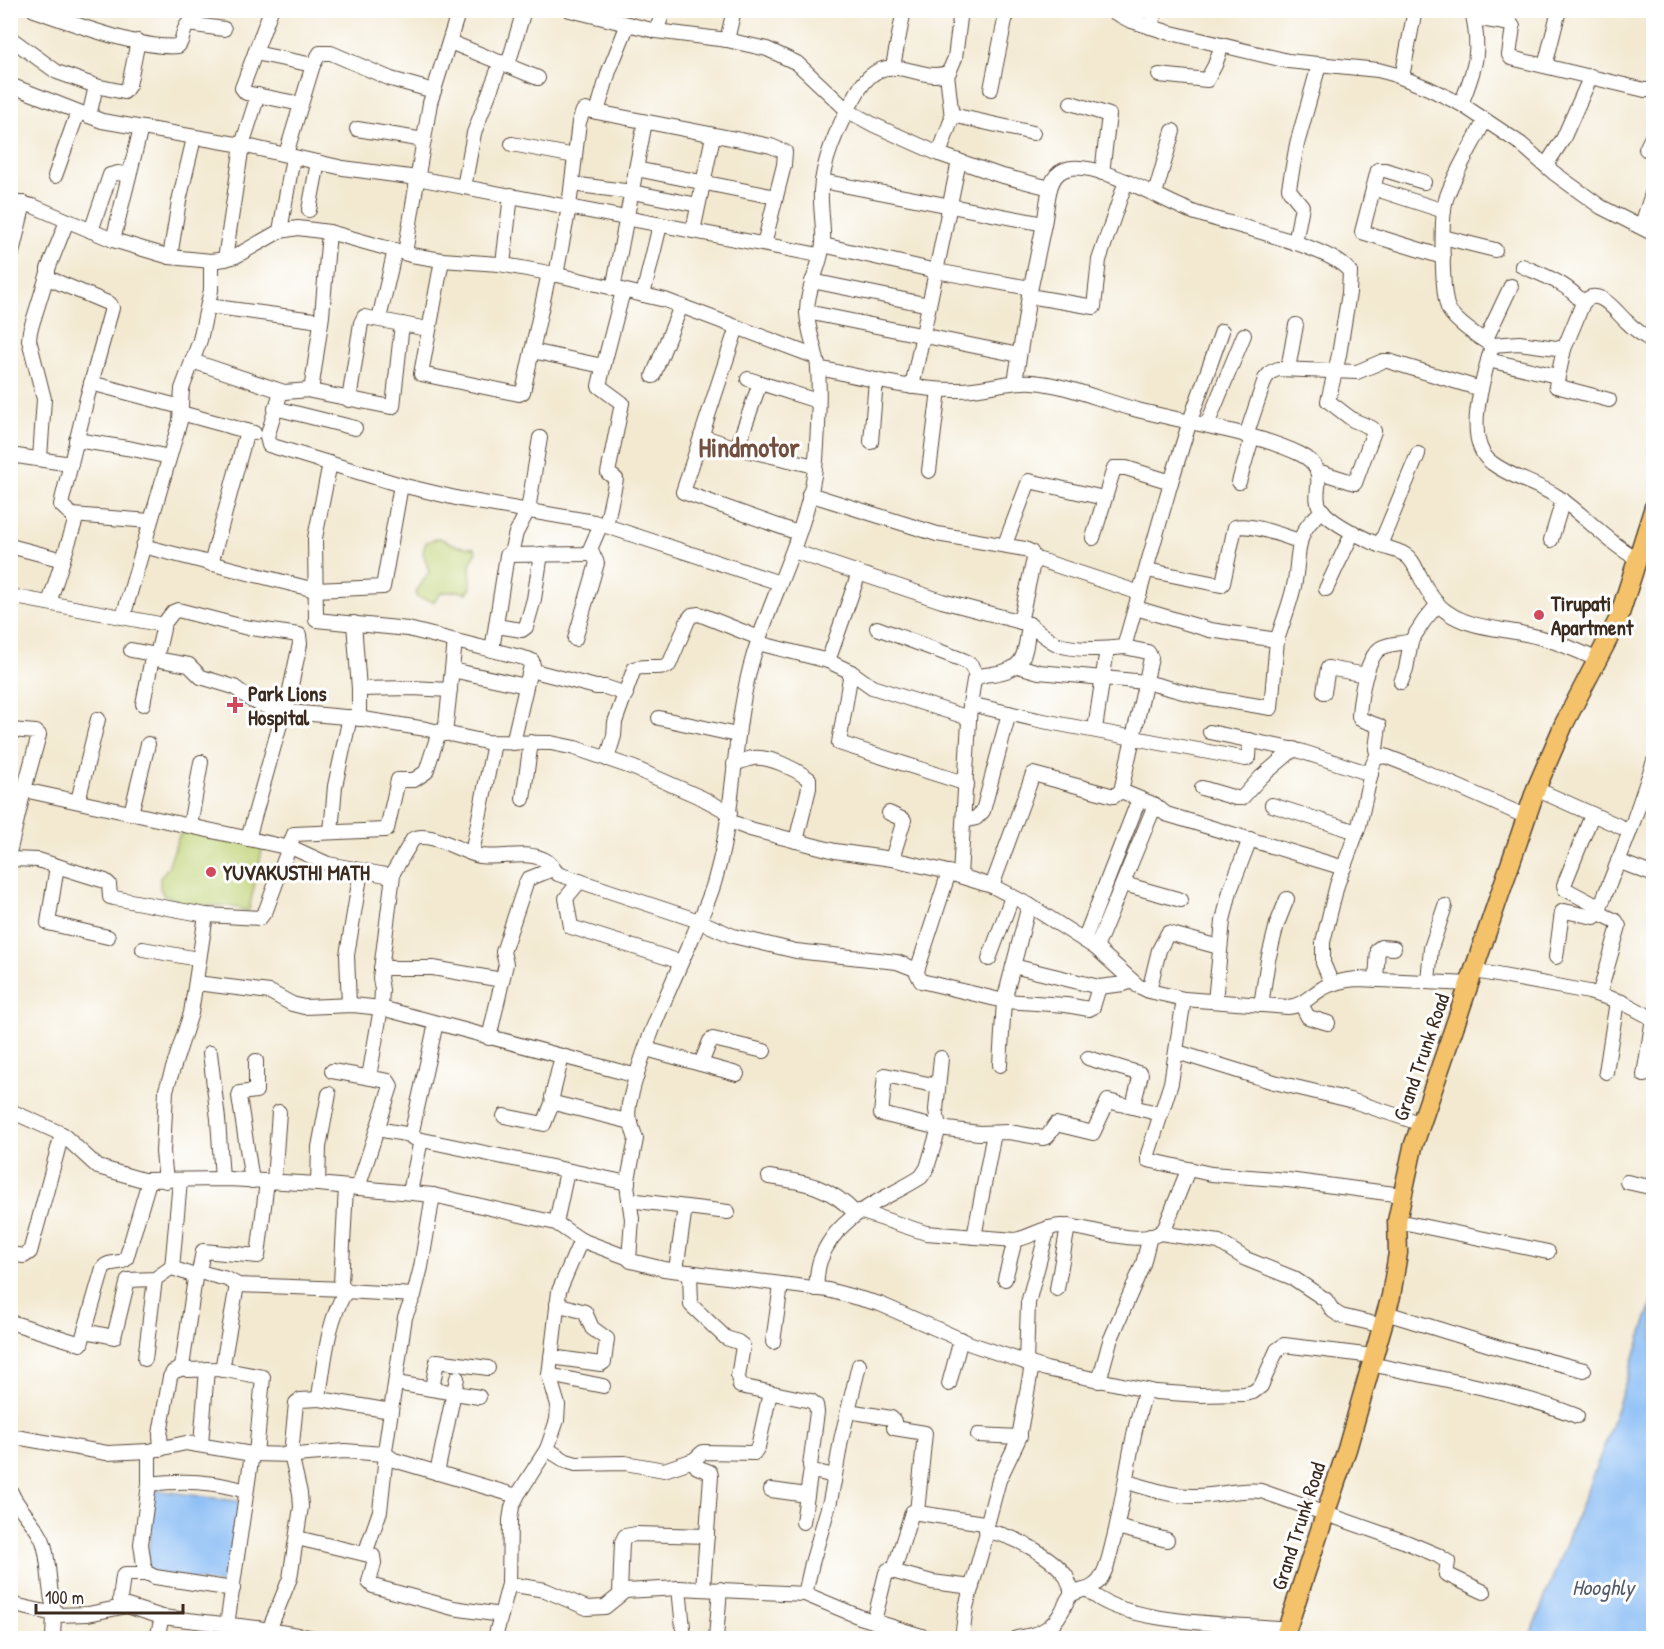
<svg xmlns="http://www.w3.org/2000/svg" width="1664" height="1649" font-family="'Patrick Hand',sans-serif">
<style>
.green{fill:#c0d377;stroke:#7e7e4a;stroke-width:1.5}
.water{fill:#85baf4;stroke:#607289;stroke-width:1.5}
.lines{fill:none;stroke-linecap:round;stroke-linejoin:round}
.minor-casing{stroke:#574739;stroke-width:16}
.major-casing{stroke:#574739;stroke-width:21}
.minor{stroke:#fff;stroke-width:14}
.major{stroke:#f4c26a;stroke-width:18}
.poi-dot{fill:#d1495b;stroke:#fff;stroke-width:2}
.labels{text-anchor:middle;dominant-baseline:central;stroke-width:6;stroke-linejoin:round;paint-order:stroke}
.poi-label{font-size:21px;font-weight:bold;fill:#3b2a1e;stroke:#fff;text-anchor:start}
.street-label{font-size:21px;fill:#3b2a1e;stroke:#fff}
.water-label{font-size:22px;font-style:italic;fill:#555c69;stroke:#fff}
.district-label{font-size:27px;font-weight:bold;fill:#724f3e;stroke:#fff}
</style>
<rect width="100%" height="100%" fill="#fff"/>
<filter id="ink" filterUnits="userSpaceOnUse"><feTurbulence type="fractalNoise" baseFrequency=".0167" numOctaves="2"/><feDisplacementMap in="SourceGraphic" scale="12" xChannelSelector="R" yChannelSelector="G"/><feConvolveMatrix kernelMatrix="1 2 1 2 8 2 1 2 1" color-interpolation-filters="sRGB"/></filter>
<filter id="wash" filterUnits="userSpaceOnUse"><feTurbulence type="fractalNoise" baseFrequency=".008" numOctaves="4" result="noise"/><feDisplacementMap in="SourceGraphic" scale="24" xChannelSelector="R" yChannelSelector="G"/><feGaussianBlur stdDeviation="1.35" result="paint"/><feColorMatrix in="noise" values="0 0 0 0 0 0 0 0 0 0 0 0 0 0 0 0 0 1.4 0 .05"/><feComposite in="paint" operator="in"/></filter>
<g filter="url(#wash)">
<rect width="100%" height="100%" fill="#f3e9d1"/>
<g class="green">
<path d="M439,538L458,546L475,548L476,553L470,564L471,588L467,593L456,591L441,593L434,602L416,597V592L429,572L423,552L426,542Z"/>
<path d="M186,830L263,846L249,910L247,911C229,904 204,905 185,908L177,900L163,895L160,888V878L168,867L179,836Z"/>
</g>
<g class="water">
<path d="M1653,1300V1638H1529L1605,1444Z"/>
<path d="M155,1490L243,1502L232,1586L146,1571Z"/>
</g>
</g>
<g filter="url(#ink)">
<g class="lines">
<g class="minor-casing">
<g id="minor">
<path d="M34,10C69,22 143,50 178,46C184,40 182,30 188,24L224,29"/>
<path d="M271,10L242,88L246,93L301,104"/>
<path d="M570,10L656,31L727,40L767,49L797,63L848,111L874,125L939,154L999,175L1050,188"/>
<path d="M961,10L955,58L949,72C919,86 886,42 857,93C840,122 823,157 821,191C820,208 824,226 823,243C821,266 807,287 807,311C807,330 816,348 818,367C820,396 818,432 816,460C810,525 773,592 754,654C732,726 737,803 716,876C711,897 701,916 693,936C669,990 642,1046 629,1104L628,1115L636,1139L627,1185L632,1219L629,1259L631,1261L664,1269L828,1290L880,1304L971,1344L1046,1369L1156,1392L1200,1395L1244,1394L1253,1392L1261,1386L1277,1350L1284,1345L1373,1356"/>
<path d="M1110,10L1129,20L1167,32L1288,61L1378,70L1393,74L1428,88L1461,104L1521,144L1554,173L1601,207L1654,234"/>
<path d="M1474,18L1511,24L1513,27L1509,55L1511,58L1645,90H1654"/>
<path d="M1150,27L1156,10"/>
<path d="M656,31L664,10"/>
<path d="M10,38L57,72L96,86L124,92L129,85L138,41"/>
<path d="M727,40L734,10"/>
<path d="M450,42L538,78"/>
<path d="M255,53L313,65"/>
<path d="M508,65L524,10"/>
<path d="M893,66L904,10"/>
<path d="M1545,66L1559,10"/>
<path d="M1159,75L1207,80L1215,65L1222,45"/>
<path d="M1402,77L1415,10"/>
<path d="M10,85L102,121L242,145L343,168L417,178L819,255"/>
<path d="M991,89L1007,10"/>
<path d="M1071,103L1109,115L1102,173"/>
<path d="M1461,104C1476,67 1481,51 1472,10"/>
<path d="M597,112L609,71L628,24"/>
<path d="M952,115L1033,133"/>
<path d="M89,116L96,86"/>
<path d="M1485,120C1472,146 1455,172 1446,199C1441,215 1441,296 1449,310C1456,322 1479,338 1492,345L1519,343L1564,349L1583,303C1598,285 1615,311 1626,321C1634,329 1644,336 1654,342"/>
<path d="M357,129L424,140"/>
<path d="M512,144L575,156"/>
<path d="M1646,149L1654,133"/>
<path d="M286,154L313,65L320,53H331L391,79L434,91"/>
<path d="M939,154L952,118L947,74"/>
<path d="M1546,165L1563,139L1591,76"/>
<path d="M636,169L776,197"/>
<path d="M55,176L78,112"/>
<path d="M822,181L1044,224C1048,208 1046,177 1064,170C1092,157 1165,202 1193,212C1225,224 1333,246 1350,272L1349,293L1339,355L1328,401L1353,420L1372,428L1374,431L1355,483L1317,471"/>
<path d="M1424,182L1385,170H1378L1362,232L1443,257"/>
<path d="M572,184L632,192L698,205"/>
<path d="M464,187L474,133L501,62"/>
<path d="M1373,188L1444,211"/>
<path d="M1155,194L1173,131"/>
<path d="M10,201L33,206L113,240L170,257L211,261L225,259L236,256L280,231L298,228L329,232L411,255L442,260L499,264L549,273L665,300L816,357"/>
<path d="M309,210L318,162"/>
<path d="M1641,227L1654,188"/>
<path d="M91,231L110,175L118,173L129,175"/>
<path d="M280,231L293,157"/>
<path d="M693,231L713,136"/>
<path d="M329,232L322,316L311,391L391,407L393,406L402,324"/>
<path d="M1443,237L1495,250"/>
<path d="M113,240L141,128"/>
<path d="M1295,243L1302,206L1290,191L1289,188L1297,144L1319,65"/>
<path d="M823,245L936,271L1030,288"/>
<path d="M405,253L430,103L459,10"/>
<path d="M170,257L179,201L194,138"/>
<path d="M225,259L242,145L258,95"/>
<path d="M442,260L421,374L519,394L523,392L549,273"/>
<path d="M10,261L24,203"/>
<path d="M503,264L511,195"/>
<path d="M1522,266C1545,276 1567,283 1583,303"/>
<path d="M556,275L569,207L579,122L583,111L586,110L771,146L785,152L784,165L764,244"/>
<path d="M812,281L929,305"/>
<path d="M613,289L645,122"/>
<path d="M643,295L660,225"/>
<path d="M1029,296L1094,307L1099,260L1126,181"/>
<path d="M208,306L321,321"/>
<path d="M807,312L1019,355"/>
<path d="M379,319L395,250"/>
<path d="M737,327L683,492L798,533"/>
<path d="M1485,341L1511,286"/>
<path d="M1492,345C1485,375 1461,441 1492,463C1512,478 1537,483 1558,497C1586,516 1608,543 1638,559"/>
<path d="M1564,349L1556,386L1609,400"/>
<path d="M532,351L598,365L604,364L623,291"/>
<path d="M1488,360L1557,376"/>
<path d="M192,361L284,392"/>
<path d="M604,364L599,386L622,403L608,473L616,479L606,526"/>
<path d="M818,368C863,377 909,390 956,390C982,391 1007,380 1033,382C1068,385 1100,400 1134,409C1187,423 1251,431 1300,454C1333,470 1309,494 1321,509C1331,523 1363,538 1379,545C1388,549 1401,550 1408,557C1414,562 1416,570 1420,576C1426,589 1435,604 1447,612C1469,628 1499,628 1525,634C1551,639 1574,649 1598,660"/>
<path d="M1288,369L1296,325"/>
<path d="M653,376L681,306"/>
<path d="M748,379L817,401"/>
<path d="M1015,382L1029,296L1044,224"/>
<path d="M91,383L181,407"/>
<path d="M912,387L959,161"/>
<path d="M310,390L284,392L280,395L267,437L269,445L401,485"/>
<path d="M349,400L361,323L364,317L428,329"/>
<path d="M275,408L355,428"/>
<path d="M181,413L254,433"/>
<path d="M1207,425L1244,335"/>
<path d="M701,436L737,448L815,466"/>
<path d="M1246,436L1265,379L1271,372L1278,369L1357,372L1383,361H1388L1481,389"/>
<path d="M76,440L133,449L169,457"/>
<path d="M871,442L876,380"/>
<path d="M737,448L760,383"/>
<path d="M10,455L71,464"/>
<path d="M40,458L44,399L29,340L30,331L47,276"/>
<path d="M330,463L315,538L316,620L408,629L528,659L532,661L534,670L538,672L596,687H605L626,694"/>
<path d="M929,471L939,390"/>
<path d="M1239,482L1252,438"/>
<path d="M809,494L937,534L1025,549L1031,552L1035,560"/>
<path d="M72,515L150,521"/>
<path d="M1093,538L1114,468H1126L1171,482"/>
<path d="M1551,540L1563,500"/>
<path d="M1005,544L1029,481L1104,498"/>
<path d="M1380,545L1418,454"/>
<path d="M10,546L63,560"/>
<path d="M143,546L315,590L383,587L401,485L460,499L594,522L780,583"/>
<path d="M793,551L942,601L1029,624"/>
<path d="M511,553L516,533L528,510L540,438"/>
<path d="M211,564L247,431"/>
<path d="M1147,570L1221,585L1223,583L1235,527C1251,523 1283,536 1299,541"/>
<path d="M1326,589L1353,532"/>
<path d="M10,596L159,624L163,629L157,655L161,660L189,665L201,677L234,687L253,701L284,714"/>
<path d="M49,603L75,522L72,515L61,505L62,500L87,398L112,308L110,304L48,278V269L67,221"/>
<path d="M123,617L180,421L182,389L200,340L211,290V261"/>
<path d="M1020,622L1033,563L1035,560H1040L1140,593"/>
<path d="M354,623L359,689V719"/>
<path d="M162,626L173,612L178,610L244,627L299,635L300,644L285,713"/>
<path d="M496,626L522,630L526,627L534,599L541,554"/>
<path d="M877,628L963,660L971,665L977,677"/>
<path d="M575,639L597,563L591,550"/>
<path d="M1277,640C1283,622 1290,604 1294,586C1301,554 1292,533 1323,511"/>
<path d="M758,643L828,661L851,672L872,687L969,718"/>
<path d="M1124,647L1148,652L1151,658L1121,791L1155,805L1166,814L1344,868"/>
<path d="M131,650L157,655"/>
<path d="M492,650L507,555L588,554L601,524"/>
<path d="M828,661L859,573"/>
<path d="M1018,666L1039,672L1146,682L1198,696L1271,708L1277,640L1210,630L1136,608"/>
<path d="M452,670L526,686"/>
<path d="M851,672L839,743L967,784"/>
<path d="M1401,682L1406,669L1411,641"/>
<path d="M359,689L412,688L450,690"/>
<path d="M1324,692L1328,668L1366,675"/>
<path d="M143,704L151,663L158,657"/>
<path d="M970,704L1038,720L1246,759L1249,757L1250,740"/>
<path d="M659,718L737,735"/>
<path d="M1095,729L1107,649"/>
<path d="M10,730L36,732L39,735L24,790L295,849L328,864L391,876L413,839C430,830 462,853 480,856C501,859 526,850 545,860C551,863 554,870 558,874L699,921L733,936L796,951L897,962L915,969L921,981L1004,1001L1066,1005L1089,1009L1093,1007L1099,987L1124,984L1132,981"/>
<path d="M1210,732L1300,751L1371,774"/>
<path d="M445,734L455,641"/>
<path d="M513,743L532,661"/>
<path d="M1378,757L1376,749L1379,726L1360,719L1359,716C1360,699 1366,654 1383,647C1392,643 1402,644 1411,641L1424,621L1438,604"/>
<path d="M607,759L614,736L615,722L634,669C645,664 658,670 669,665L688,620L692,615L699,614L759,638"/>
<path d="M734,764C740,762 747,759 753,758C771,756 795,769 809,779V788L796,841"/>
<path d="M1202,788L1236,798H1242L1261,777L1294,749"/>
<path d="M1536,789L1630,831L1654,761"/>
<path d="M10,791L24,790L10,849"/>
<path d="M523,799L531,742"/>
<path d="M78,801L98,719"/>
<path d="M1272,805L1357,832"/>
<path d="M131,813L148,744"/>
<path d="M889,813L904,820L892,859"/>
<path d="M1592,815L1564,885L1565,889L1597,906L1601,905L1630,831"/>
<path d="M729,821L750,829L835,851L892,859L940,870L992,886L1029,905L1096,948L1138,986L1149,991L1184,999L1288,1007C1303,1006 1311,995 1323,988C1334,982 1345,980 1357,979L1471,984"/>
<path d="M964,821L976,818L983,811L1009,713"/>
<path d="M190,826L201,762"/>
<path d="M331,832L335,786L350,717"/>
<path d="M248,839L282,717L284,714L289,712L357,718L426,729L486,742L551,743L575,748L634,768L702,798L730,813"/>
<path d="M472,853L494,743"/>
<path d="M10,859L38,860L105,881L109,884L110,897L114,898L206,915L260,918L266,910L294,834L385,830L387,829L398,780H414L426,772L439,732"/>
<path d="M1618,861L1654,875"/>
<path d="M57,866L48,923L108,937"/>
<path d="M960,876L970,704L974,680C979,675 985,675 992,674C1026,670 1025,654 1029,624C1038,631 1047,639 1057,644C1073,651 1106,649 1124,647L1171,482L1190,421L1222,331"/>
<path d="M580,881L566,898L571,927L681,962"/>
<path d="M1124,884L1181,900"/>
<path d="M992,886L1033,774L1114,796L1121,791"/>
<path d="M1084,940L1139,799"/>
<path d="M1096,948L1155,805"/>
<path d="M143,949L198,959"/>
<path d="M1556,957L1562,912L1564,911L1594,917L1600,912"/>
<path d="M989,959L1012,897"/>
<path d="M1013,966L1099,987"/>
<path d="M381,968H433L502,980"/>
<path d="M917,971L949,872"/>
<path d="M1475,971L1589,992L1622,1002L1654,1019"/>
<path d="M1376,980L1378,949L1381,947L1394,948"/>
<path d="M1428,981L1431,948L1445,906"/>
<path d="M196,983L270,992L292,1004L304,1007L353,1005L381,1008L637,1076"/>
<path d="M1332,984L1323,963V942L1337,885L1359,826L1373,764L1376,758L1385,756L1416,768L1527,817"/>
<path d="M1149,991L1159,950L1168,933L1219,947"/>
<path d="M1599,995L1619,926L1616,921L1601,914L1600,906"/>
<path d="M1184,999L1171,1083L1148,1154V1160L1211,1174L1288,1180L1402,1195"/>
<path d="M1215,1001L1223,921L1230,891L1250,839"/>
<path d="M1301,1004L1308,1017L1328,1023"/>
<path d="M349,1005L347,955L361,871"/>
<path d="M1261,1005L1268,960L1277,924L1287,899"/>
<path d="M436,1023L412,1131L413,1138L628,1183"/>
<path d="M489,1038L506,964L503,952L526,883L528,879L553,869"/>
<path d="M646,1049L737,1074"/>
<path d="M1177,1052L1274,1082L1350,1100L1422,1124"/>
<path d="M210,1053L218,1119L222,1179"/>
<path d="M562,1056L552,1097L554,1103L631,1122"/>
<path d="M1088,1058L1141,1074L1133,1106"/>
<path d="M701,1064L710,1041L713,1039L764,1051"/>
<path d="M1000,1065L1004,1001L1029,905"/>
<path d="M332,1071L388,1081L391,1086L358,1188"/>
<path d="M1606,1072L1617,1001"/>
<path d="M1644,1075L1653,1018"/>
<path d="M369,1077L381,1008L382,990L380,978L393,875"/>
<path d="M938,1086L885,1075L881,1114L939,1128L936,1110L941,1058"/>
<path d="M10,1109L13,1112L62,1134L98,1167L143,1180L229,1179L318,1184L433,1195L556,1223L581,1240L629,1258"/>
<path d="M504,1116L544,1124L553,1101"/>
<path d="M377,1129L411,1135"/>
<path d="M769,1177C805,1182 830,1186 856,1214"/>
<path d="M166,1181L163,1152L166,1090L191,1013L206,915"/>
<path d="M180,1181L172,1268L192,1275L195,1278L182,1367L188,1370L220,1369L263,1377L256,1454"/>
<path d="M252,1181L239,1096L240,1093L256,1091V1061"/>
<path d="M267,1181L258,1256L203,1251L199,1272L227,1279L238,1285L344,1289"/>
<path d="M274,1181L279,1112"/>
<path d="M1627,1182L1654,1188"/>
<path d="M318,1184L319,1147L329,1094"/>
<path d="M410,1192L421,1140"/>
<path d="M629,1200L728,1212"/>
<path d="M859,1211L926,1233L1015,1240C1031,1237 1044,1227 1060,1226C1084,1224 1147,1252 1165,1228L1188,1170"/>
<path d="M1397,1221L1548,1252"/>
<path d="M556,1223L567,1171"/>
<path d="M1160,1233L1219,1242L1246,1259L1293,1278L1326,1300L1333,1311L1341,1316L1383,1326"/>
<path d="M974,1237L994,1133"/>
<path d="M10,1254L24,1256L30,1252L62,1134"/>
<path d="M676,1270L685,1207"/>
<path d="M690,1272L691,1305L726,1338L738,1342L743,1346L738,1377L740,1386L811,1401L816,1405L817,1412L810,1466L813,1471L830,1475L834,1481L830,1501L812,1563L805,1594"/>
<path d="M1005,1279L1015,1240"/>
<path d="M816,1289C817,1280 817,1269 820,1261C837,1213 882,1202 921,1177L927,1168L939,1128L979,1133L1009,1132L1043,1138L1047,1137L1056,1124L1093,1133L1108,1101L1161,1114"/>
<path d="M1057,1289L1068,1226"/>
<path d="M346,1292L341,1283L346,1187"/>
<path d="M1386,1313L1503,1349L1584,1370"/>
<path d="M10,1322L81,1344L103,1268C109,1260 120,1265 126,1259L149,1181"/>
<path d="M85,1331L114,1337L128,1280L155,1279L172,1267"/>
<path d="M773,1342L781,1285"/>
<path d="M551,1357L601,1364L604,1362L607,1339L592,1328L585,1312L557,1304"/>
<path d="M145,1359L155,1279"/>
<path d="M1026,1363L1028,1303L1048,1228"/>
<path d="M1371,1364C1439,1379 1511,1390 1577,1416"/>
<path d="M222,1370L237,1285"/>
<path d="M549,1375L603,1386"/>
<path d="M1099,1381L1110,1341L1143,1264L1150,1236"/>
<path d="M396,1383L479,1397"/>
<path d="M949,1384L961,1339"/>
<path d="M432,1389L437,1361L488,1368"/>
<path d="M391,1411L320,1399L319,1396C325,1360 327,1322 346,1291L414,1295"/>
<path d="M848,1411L891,1418L894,1421V1428L925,1433L917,1512"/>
<path d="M978,1435L1019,1437L1032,1365"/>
<path d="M10,1436L107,1453L149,1451L186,1443L252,1454L296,1455L345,1451L383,1454L385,1451L405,1317L414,1295L421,1267L433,1195"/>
<path d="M201,1445L207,1369"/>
<path d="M161,1449L160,1434L170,1377L173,1372L183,1368"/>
<path d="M547,1449L566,1461L576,1464L625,1463L664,1470L694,1460L703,1452L754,1453L758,1447L770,1393"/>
<path d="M384,1453L394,1460L517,1496"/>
<path d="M694,1460L697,1467L710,1472L711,1476L703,1589"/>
<path d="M437,1473L457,1378"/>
<path d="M834,1481L841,1440L859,1365"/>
<path d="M1127,1482C1149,1488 1172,1497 1196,1496C1218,1496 1239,1488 1261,1491L1406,1542L1437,1555L1448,1562L1446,1574L1484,1592"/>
<path d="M149,1484V1451"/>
<path d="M10,1490C18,1510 35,1522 43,1541C51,1564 47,1592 56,1615L88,1614L127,1606L162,1617L257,1628L314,1638"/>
<path d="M771,1490L807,1495"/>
<path d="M803,1522L811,1469"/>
<path d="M1117,1527L1167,1540"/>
<path d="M986,1529L999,1480L1020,1436"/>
<path d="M297,1538L373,1556L374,1563L369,1582L373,1586L453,1608L501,1615"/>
<path d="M365,1554L380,1511L386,1455"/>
<path d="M894,1570L912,1512L984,1523L987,1532"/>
<path d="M509,1584L545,1590L587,1608L605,1607L625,1591L679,1588L805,1594L860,1617L928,1638"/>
<path d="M679,1588L684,1638"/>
<path d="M233,1589L155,1577L145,1572L141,1544L149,1484C185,1480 211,1481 246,1491"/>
<path d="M1089,1590C1118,1625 1242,1624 1288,1629"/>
<path d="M620,1593L622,1542L625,1536L636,1534L707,1536"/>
<path d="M10,1604L54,1614L53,1638"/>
<path d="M123,1606L120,1599L123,1576L125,1574H148"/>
<path d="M874,1621L886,1573L888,1570L932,1582L972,1587"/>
<path d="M227,1625L252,1454"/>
<path d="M269,1630L290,1578L301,1507L300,1493L291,1454L296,1403L300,1400L320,1399"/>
<path d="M157,1638L162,1617"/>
<path d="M495,1638L509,1584L510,1520L512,1507L517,1496L547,1449L557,1420L558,1405L549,1375L559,1291L581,1240"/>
<path d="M716,1638L720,1589"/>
<path d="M962,1638L966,1607L987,1532C1010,1533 1053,1557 1066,1576C1069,1582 1071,1588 1072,1594"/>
<path d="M1017,1638C1037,1635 1052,1630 1062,1611C1065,1606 1067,1599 1071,1595C1080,1588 1088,1593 1099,1581C1108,1569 1110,1552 1114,1538C1126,1489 1130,1437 1146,1390"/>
</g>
</g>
<g class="major-casing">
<path id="major" d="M1284,1638L1347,1449L1391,1296L1398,1253L1397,1221L1413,1147L1536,789L1564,724L1618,620L1654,507"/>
</g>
<use href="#minor" class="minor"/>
<use href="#major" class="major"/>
</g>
</g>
<g class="poi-dot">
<circle cx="1539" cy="615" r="6"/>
<path d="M232 696h6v6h6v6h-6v6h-6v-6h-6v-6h6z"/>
<circle cx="211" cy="872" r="6"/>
</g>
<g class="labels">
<g class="poi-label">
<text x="1551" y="603">Tirupati<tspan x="1551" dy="24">Apartment</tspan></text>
<text x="248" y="693">Park Lions<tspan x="248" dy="24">Hospital</tspan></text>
<text x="223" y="872">YUVAKUSTHI MATH</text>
</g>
<g class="street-label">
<text transform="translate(1421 1057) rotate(-71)">Grand Trunk Road</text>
<text transform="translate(1298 1526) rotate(-72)">Grand Trunk Road</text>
</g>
<g class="water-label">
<text x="1603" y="1587">Hooghly</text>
</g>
<g class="district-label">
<text x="749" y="447">Hindmotor</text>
</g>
</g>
<rect width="1664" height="1649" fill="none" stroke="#fff" stroke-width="36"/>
<path d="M36 1604v9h147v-9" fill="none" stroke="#3b2a1e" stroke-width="3"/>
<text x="45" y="1604" font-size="18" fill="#3b2a1e" stroke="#ffffff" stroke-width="4.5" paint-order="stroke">100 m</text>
</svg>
